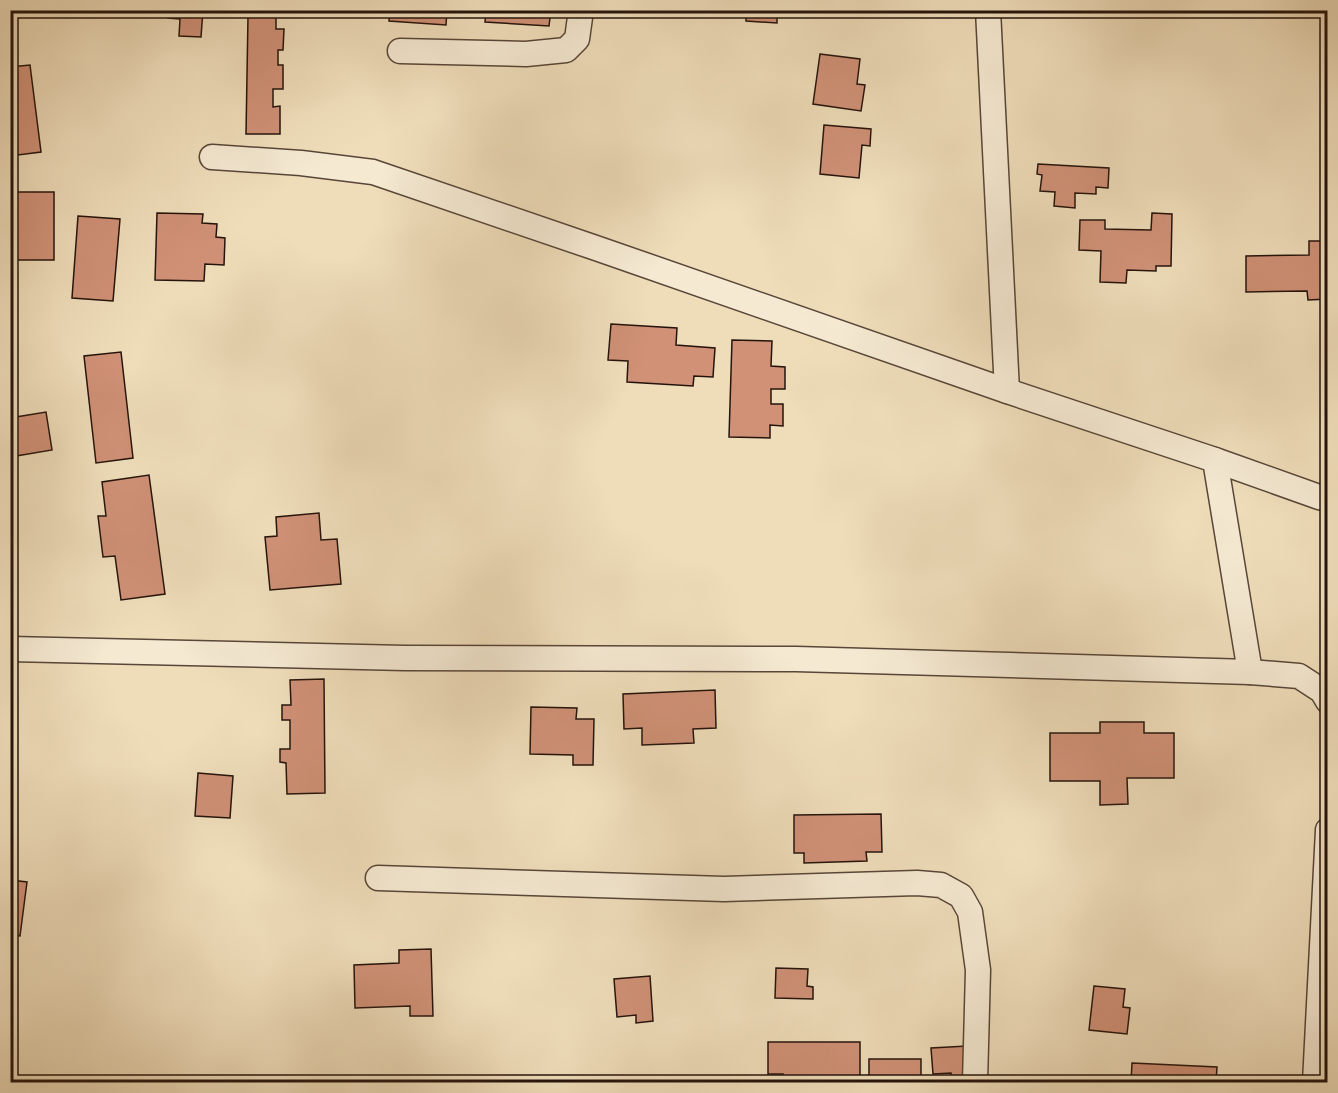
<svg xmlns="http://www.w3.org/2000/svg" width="1338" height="1093" font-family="'Libre Caslon Text',serif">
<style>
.building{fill:#d09177;stroke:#25140c;stroke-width:1.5}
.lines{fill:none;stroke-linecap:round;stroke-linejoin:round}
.minor-casing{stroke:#584638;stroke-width:27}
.minor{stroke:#f5e9d2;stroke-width:24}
</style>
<rect width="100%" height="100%" fill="#efddba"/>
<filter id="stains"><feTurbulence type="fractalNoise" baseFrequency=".00333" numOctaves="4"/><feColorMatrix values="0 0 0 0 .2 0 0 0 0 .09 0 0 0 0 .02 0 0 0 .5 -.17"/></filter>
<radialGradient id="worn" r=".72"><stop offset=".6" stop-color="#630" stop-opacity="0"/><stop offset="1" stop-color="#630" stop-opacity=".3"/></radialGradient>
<g class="building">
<path d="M169,10H203L201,37L179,36L180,19L168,18Z"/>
<path d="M390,10H447L446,25L389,21Z"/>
<path d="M486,10H551L549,26L485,22Z"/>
<path d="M746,10H786V12L777,11V23L746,21Z"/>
<path d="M248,16H276V29H284L283,50H278V65H283V89H273V107L280,106V134H246Z"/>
<path d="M820,54L860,59L857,84L865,85L861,111L813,104Z"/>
<path d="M30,65L41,152L10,156V67Z"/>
<path d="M824,125L871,129L870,146L862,145L859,178L820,174Z"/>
<path d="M1038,164L1109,168L1108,188L1096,187V194L1075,193V208L1054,206L1055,192L1040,191L1042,175L1037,174Z"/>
<path d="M10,192H54V260H16L15,235H10Z"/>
<path d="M157,213L203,214L202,223L217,224L216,237L225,238L224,265L205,264L204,281L155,280Z"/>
<path d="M1152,213L1172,214L1171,266H1156V271L1127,270L1126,283L1100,282L1101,251L1079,250L1080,220H1105V229L1151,230Z"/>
<path d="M78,216L120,219L113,301L72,298Z"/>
<path d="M1309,241H1328V299L1308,300L1307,291L1246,292V256L1309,255Z"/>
<path d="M611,324L677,328L676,345L715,348L713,377L694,376L693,386L627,382L628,361L608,360Z"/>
<path d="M732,340L772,341L771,366L785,367V389H771V404H783V426L770,425V438L729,437Z"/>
<path d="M121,352L133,458L96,463L84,356Z"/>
<path d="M46,412L52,450L10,457V418Z"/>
<path d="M149,475L165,594L121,600L115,556L103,557L98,516H106L102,482Z"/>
<path d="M319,513L321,540L337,539L341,584L270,590L265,537L277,536L276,517Z"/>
<path d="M324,679L325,793L287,794L286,763L280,762V749H290V720H282V705H291L290,680Z"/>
<path d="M715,690L716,728L693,729L694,743L642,745V728L624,729L623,694Z"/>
<path d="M531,707L577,708L576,719H594L593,765H573V755L530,754Z"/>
<path d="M1100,722H1144V733H1174V778H1127L1128,804L1100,805V781H1050V733H1100Z"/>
<path d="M198,773L233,776L230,818L195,816Z"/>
<path d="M881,814L882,852H866L867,861L804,863V853H794V815Z"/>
<path d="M10,880L27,882L20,936L10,935Z"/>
<path d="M431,949L433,1016H410V1006L355,1008L354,965L399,963V950Z"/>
<path d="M776,968L808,969L807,986L813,987V999L775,998Z"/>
<path d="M650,976L653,1021L636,1023V1015L617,1017L614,979Z"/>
<path d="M1094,986L1125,989L1123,1007L1130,1008L1127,1034L1089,1030Z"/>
<path d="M768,1042H860V1079H844V1082H783V1074H768Z"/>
<path d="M967,1046L970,1081L951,1082V1073L933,1074L931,1048Z"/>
<path d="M869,1059H921V1080H929V1082H869Z"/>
<path d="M1132,1063L1217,1067L1216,1082H1131Z"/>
<rect x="28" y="1080" width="60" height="2"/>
</g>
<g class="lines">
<g class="minor-casing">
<g id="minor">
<path d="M988,10L1007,391"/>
<path d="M400,51L526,54L566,50L577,39L581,10"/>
<path d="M212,157L301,163L373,172L593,247L1007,391L1215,460L1250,672"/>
<path d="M1215,460L1319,497L1328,499"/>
<path d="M10,649L405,658L796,659L1250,672L1299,676L1322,691L1328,701"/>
<path d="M378,878L724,889L917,883L941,885L961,896L970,912L978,970L975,1082"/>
<path d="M1315,1082L1328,830"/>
</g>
</g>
<use href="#minor" class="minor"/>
</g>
<rect width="1338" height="1093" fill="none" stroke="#efddba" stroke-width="36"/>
<rect x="12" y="12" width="1314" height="1069" fill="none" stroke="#25140c" stroke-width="3"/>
<rect x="18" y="18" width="1302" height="1057" fill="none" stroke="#25140c" stroke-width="1.5"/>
<rect width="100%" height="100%" filter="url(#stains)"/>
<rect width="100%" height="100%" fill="url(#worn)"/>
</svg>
